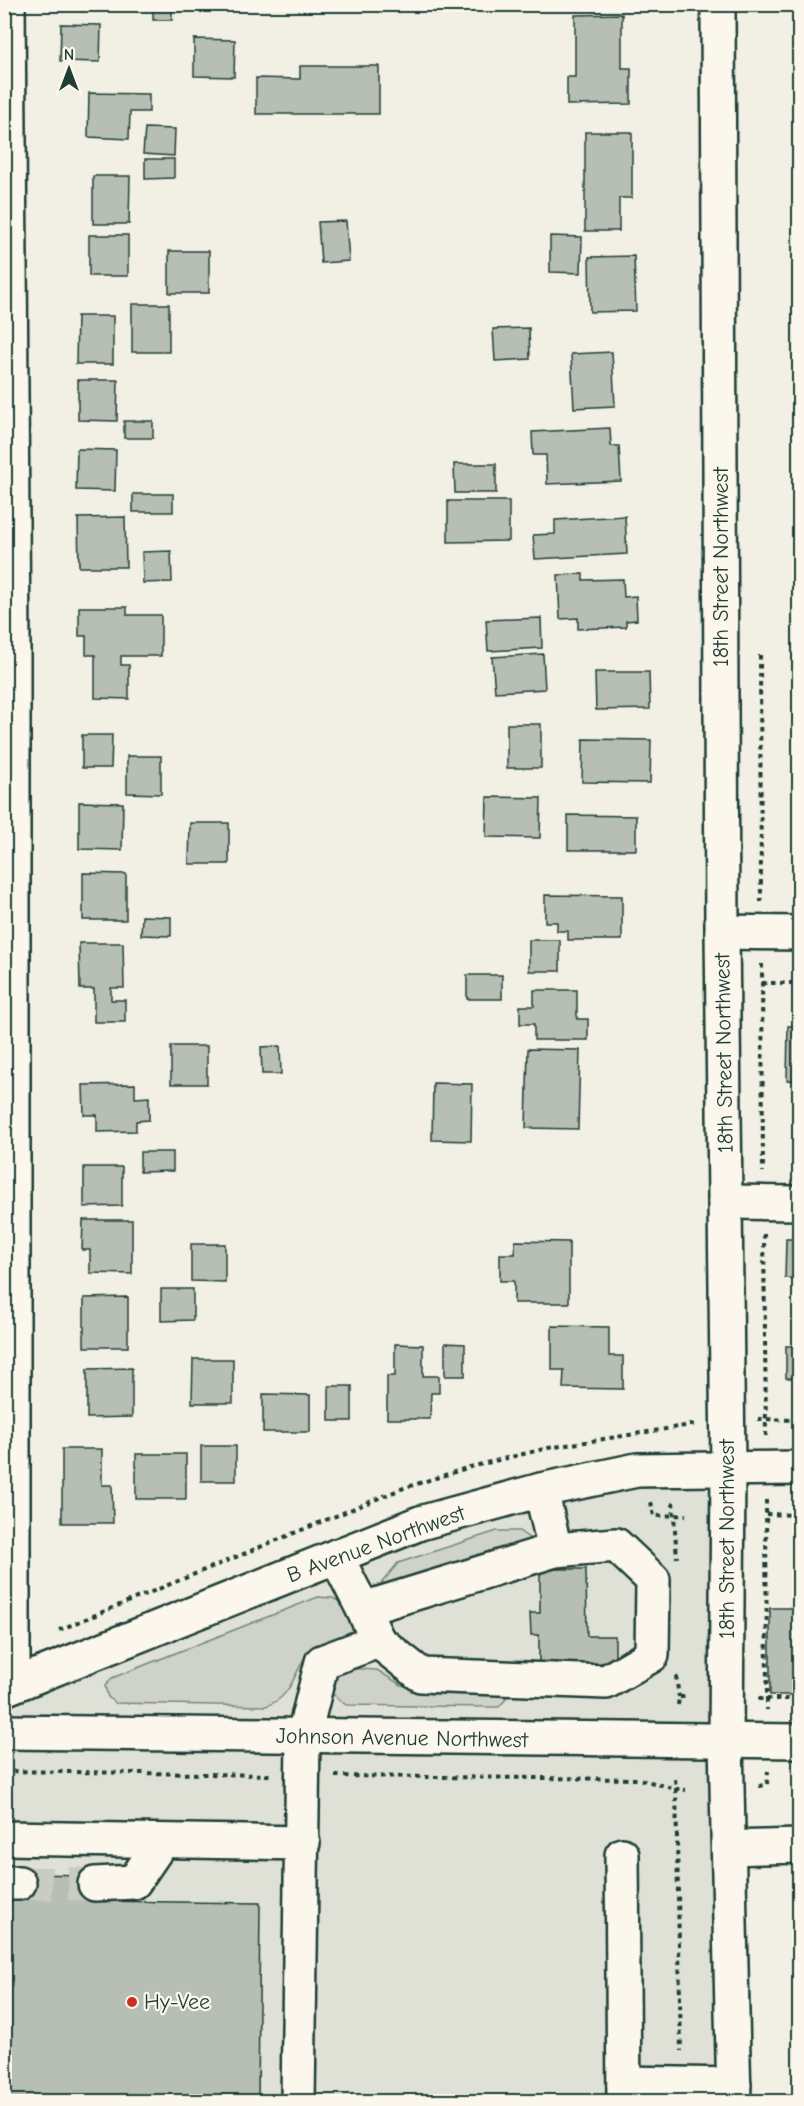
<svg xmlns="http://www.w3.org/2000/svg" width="804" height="2106" font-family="'Comic Neue',sans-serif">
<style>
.built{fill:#e0e1d6}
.green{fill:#cfd2c8;stroke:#77887e;stroke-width:1.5}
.building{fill:#b7beb3;stroke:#1f3d34;stroke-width:1.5}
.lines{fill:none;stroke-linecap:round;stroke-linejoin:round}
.minor-tunnel{stroke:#c8ccc2;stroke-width:33;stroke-dasharray:33 16;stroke-linecap:butt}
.minor-casing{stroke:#1f3d34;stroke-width:38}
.path{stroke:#1f3d34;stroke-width:4;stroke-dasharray:4.5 4.5;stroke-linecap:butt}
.minor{stroke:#fbf7ec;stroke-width:33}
.poi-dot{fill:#c8321e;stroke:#fbf7ec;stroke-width:2}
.labels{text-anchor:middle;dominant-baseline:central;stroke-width:4.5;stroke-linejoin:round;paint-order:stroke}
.street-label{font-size:22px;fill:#1f3d34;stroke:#fbf7ec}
.poi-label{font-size:22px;fill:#1f3d34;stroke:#fbf7ec;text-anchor:start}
</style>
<rect width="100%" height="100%" fill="#f2f0e5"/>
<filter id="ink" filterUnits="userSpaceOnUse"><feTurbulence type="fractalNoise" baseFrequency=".0167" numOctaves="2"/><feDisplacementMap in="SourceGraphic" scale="12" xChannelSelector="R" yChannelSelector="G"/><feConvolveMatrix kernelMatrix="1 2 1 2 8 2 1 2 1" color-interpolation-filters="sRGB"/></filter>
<g filter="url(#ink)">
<path class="built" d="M728,1467L734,2101H5L4,1689L420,1523Z"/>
<g class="green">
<path d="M497,1531H519L532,1540L383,1588L379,1586L398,1563Z"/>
<path d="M318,1597L333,1598L351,1608L355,1622L352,1633L313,1646C294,1666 295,1697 266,1706L115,1703L108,1697L105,1686L112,1678Z"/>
<path d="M344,1668L377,1670L401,1685L413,1688L507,1690L506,1699L499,1707H488L346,1705L331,1693L334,1671Z"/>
</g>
<g class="building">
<rect x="153" y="4" width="19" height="16"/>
<path d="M622,14V68H631V104L567,105V77H575V15Z"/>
<path d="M61,24L101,25L100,62L60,61Z"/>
<path d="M194,39L235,40L234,77L194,76Z"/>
<path d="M300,66H379V114H256V78L300,79Z"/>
<path d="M89,93L149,94V112H130L129,139L88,137Z"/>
<path d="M145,128L175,129L174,156L143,154Z"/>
<path d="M585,132H632V198H619V231H585Z"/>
<path d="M145,159H174V178L145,179Z"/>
<path d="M93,176H130L129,224H93Z"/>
<path d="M346,221L349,261L321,263L318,222Z"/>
<rect x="89" y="235" width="39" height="41"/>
<path d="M550,236L582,237L581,273L550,272Z"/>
<rect x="169" y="251" width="40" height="42"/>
<path d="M634,256L636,311L590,312L589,257Z"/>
<rect x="132" y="304" width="37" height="48"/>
<path d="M77,316H113V364H76Z"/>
<path d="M529,328L530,359L495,361L493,329Z"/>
<path d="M612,352L615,406L574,408L571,354Z"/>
<path d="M78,380H118L117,421L78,420Z"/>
<rect x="124" y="421" width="29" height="17"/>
<path d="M610,428L611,446H619L621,481L547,484L546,455H533L532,432Z"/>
<path d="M77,449L116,450L115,491L76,490Z"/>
<path d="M454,464H496V493H455Z"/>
<rect x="133" y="494" width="40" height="18"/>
<path d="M448,501H509V541L448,542Z"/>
<path d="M625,516L627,554L535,559L533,535L555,534V520Z"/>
<path d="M125,517L126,567H79L78,518Z"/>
<path d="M171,551L172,582L143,583L142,552Z"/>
<path d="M583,574V580L623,579L624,597L636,596L637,620L626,621V627L578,629V618L560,619L558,575Z"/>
<path d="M79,607H127V615H161V656H121V665H129V699L95,698V655H86V636H79Z"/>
<path d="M541,618L542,648L488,651L486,620Z"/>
<rect x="794" y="653" width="6" height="37"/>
<path d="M543,654L545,689L495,692L492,657Z"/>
<path d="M595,672H649L650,709L596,710Z"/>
<rect x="507" y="724" width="34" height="44"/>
<path d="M82,735H112L111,768H82Z"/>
<path d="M583,739L651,740L650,783L582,782Z"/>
<path d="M127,756H161V794L127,793Z"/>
<path d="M797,771H800V799H796Z"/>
<path d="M487,797L541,798L540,838L486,837Z"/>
<path d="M79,802L123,803L122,850L79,849Z"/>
<path d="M568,815L636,816V850H568Z"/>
<path d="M190,823H229V864H189Z"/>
<path d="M83,873L126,874V920H83Z"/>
<path d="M545,895L622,896V940H568V931H557V922H545Z"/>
<path d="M142,916L171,917V936L141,935Z"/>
<rect x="529" y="940" width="31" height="31"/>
<path d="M79,943H123L124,988H111V1000H125V1022H94V989H80Z"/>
<rect x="467" y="975" width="35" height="24"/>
<path d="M534,990H577V1019H588V1040H534V1024H520V1006H534Z"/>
<path d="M788,1026H800V1081L787,1080Z"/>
<rect x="171" y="1046" width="36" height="38"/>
<path d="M280,1046L281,1074H262L261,1047Z"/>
<path d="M528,1049L580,1050L578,1129L526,1128Z"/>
<path d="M433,1083L472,1084L471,1141L432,1140Z"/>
<path d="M135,1084V1098L149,1097V1120L136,1121V1131L97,1132V1115H84L83,1085Z"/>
<path d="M140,1152H173V1171L140,1172Z"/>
<path d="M84,1167H122V1206L84,1207Z"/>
<path d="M83,1220H132V1274L90,1273V1250H82Z"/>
<path d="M786,1239H800V1279L785,1278Z"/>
<path d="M515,1241L569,1242V1303H514V1281H500V1254H515Z"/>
<path d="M191,1244H225V1282L191,1281Z"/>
<path d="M161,1289H193V1320L161,1321Z"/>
<path d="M128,1297V1347H84V1298Z"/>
<path d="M552,1326L609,1327V1356H623V1389L563,1388L564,1370H552Z"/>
<path d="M445,1343L465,1344V1376H445Z"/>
<path d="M395,1344L423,1345V1376H439V1393H431L430,1419H387V1376H395Z"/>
<rect x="786" y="1346" width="14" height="32"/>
<path d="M193,1359H233V1403H192Z"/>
<path d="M132,1368V1417L87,1418V1369Z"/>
<rect x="329" y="1386" width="23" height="35"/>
<path d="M263,1394L310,1395V1432H263Z"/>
<rect x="201" y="1446" width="35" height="35"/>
<path d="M62,1449H102V1485H112L113,1523H62Z"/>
<rect x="136" y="1454" width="50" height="45"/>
<path d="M540,1569H586L587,1636H615V1663L539,1664V1635H531L530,1613H540Z"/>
<rect x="770" y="1608" width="30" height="87"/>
<path d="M19,1874L95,1875V1901L260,1903L258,2102H4V1900H18Z"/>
</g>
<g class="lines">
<path class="minor-tunnel" d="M19,1883L95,1884"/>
<g class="minor-casing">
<g id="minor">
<path d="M8,4L13,649V1685"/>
<path d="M718,4L722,932L728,1467L726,1741L734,2102"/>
<path d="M722,932L800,933"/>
<path d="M725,1202L800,1203"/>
<path d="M541,1490L555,1550"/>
<path d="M336,1556L363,1609"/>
<path d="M4,1689L420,1523L541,1490L637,1470L800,1468"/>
<path d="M4,1732L800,1741"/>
<path d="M4,1838L303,1843"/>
<path d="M729,1848L800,1846"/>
<path d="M622,1855L624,2102"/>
<path d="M4,1883H19"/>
<path d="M95,1884L134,1882L162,1841"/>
<path d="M624,2083L734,2085"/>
<path d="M298,2102L303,1738L322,1662L378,1641L421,1675L606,1682L652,1655L653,1580L616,1545L555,1550L363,1609L378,1641"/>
</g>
</g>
<g class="path">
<path d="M760,655L761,902"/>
<path d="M762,964L763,1172"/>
<path d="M762,983H800"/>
<path d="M764,1234L766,1436"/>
<path d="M758,1419L800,1420"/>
<path d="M766,1500L767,1699H800"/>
<path d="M651,1502L654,1516L686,1515"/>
<path d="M673,1502L677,1558"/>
<path d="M766,1514L800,1515"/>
<path d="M59,1630L401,1489L470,1467L548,1448L697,1424"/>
<path d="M676,1676L679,1697"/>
<path d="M758,1699H767V1710"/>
<path d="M678,1705L679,1697H688"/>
<path d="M4,1771L271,1775"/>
<path d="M335,1776L639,1779L676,1789L681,2051"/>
<path d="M675,1779L676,1789L686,1790"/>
<path d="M759,1786L767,1785L768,1771"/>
</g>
<use href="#minor" class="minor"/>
</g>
</g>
<circle class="poi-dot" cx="132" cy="2002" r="6"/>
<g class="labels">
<g class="street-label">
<text transform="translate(721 567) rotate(-90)">18th Street Northwest</text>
<text transform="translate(724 1053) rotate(-91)">18th Street Northwest</text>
<text transform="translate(727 1539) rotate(-90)">18th Street Northwest</text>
<text transform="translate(376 1544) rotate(-20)">B Avenue Northwest</text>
<text transform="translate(402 1738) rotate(1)">Johnson Avenue Northwest</text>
</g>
<g class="poi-label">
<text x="144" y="2002">Hy-Vee</text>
</g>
</g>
<rect width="804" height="2106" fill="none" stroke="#fbf7ec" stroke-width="24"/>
<rect x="12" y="12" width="780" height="2082" fill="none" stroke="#1f3d34" stroke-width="2" filter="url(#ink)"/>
<g transform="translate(69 69)" stroke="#fbf7ec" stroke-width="4.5" paint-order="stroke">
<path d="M0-4.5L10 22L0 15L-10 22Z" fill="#1f3d34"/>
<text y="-9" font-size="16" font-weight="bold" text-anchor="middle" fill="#1f3d34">N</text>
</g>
</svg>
